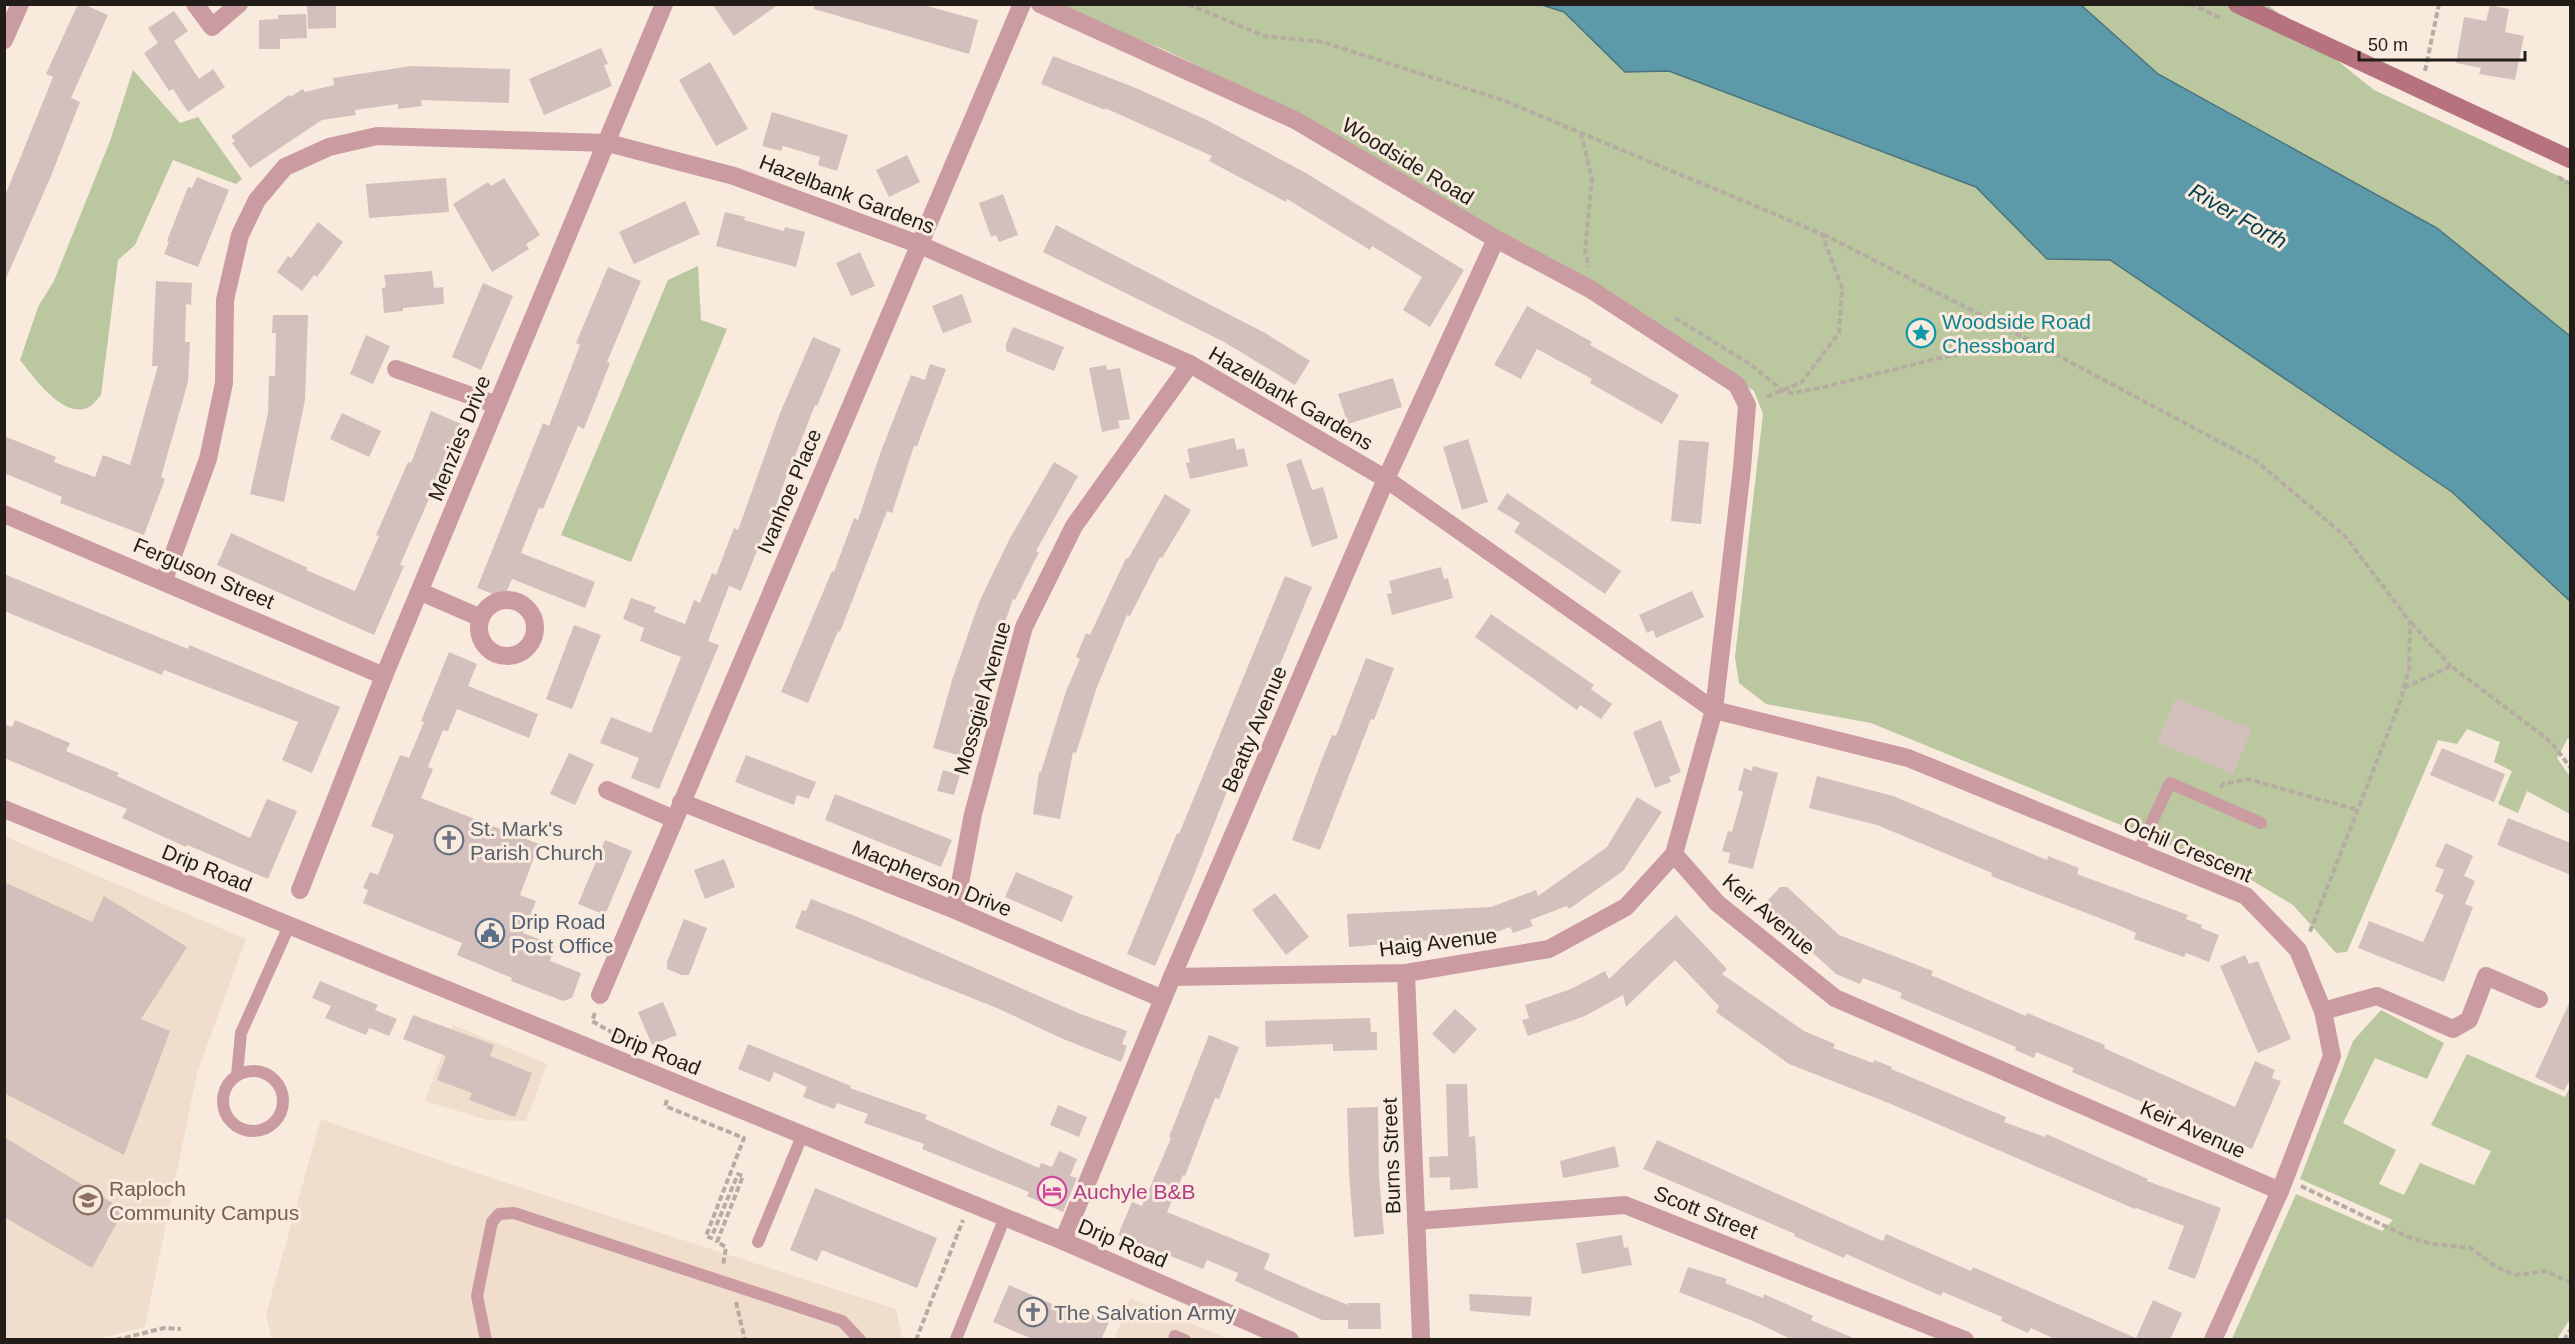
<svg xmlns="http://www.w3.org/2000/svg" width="2575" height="1344" font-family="Helvetica,sans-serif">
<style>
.built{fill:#f0ddcb}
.green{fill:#bac79f}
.water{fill:#5c99a9;stroke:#4b747e;stroke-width:1.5}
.building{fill:#d3c0bc}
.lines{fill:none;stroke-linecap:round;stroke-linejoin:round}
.path{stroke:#b6aca1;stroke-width:4;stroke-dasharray:6 3;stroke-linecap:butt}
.service{stroke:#cb9ba2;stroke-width:12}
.minor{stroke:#cb9ba2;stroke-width:18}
.secondary{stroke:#b6727e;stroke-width:18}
.labels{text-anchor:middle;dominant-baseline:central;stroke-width:6;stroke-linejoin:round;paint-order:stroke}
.street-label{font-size:21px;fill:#221d19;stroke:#f8ebde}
.culture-label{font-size:21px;fill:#0d838f;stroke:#f8ebde;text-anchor:start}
.worship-label{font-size:21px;fill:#5b616d;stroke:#f8ebde;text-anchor:start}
.service-label{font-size:21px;fill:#4e5e75;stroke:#f8ebde;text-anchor:start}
.education-label{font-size:21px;fill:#785e54;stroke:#f8ebde;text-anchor:start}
.hotel-label{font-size:21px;fill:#b23c85;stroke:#f8ebde;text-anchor:start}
.water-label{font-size:22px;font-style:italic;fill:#05404c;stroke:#f8ebde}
</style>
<rect width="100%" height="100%" fill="#f8ebde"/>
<g class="built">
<path d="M4,836L246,939L197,1073L145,1327L96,1339H5Z"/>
<path d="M453,1025L547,1064L526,1121L487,1120L425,1101Z"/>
<path d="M321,1119L476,1173L896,1309L903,1339L272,1340L266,1314Z"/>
<path d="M1130,1298L1229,1339L1114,1340Z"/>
</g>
<g class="green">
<path d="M1050,5H1542L1564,12L1625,72L1669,71L1976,187L2047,259L2110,260L2452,492L2570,601V741L2568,738L2557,758L2570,777V814L2527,791L2518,813L2498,804L2512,771L2494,762L2500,742L2467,729L2457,744L2438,740L2347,952L2336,953L2293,905L2243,875L1871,723L1766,704L1739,683L1735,657L1763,414L1754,391L1669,330L1292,112L1163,49Z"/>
<path d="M2081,5H2268L2374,90L2565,179L2570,183V336L2437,228L2158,74Z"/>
<path d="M133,70L180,123L198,117L242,179L236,184L173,160L135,245L118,260L101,395C97,399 93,406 87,408C62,418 33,376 20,360L38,307L54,281L110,141Z"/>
<path d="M698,266L701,320L727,329L631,562L561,535L668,280Z"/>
<path d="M2381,1010L2444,1043L2427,1079L2375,1058L2343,1123L2396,1150L2379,1184L2404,1195L2420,1163L2474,1185L2491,1151L2431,1125L2467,1054L2565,1097L2570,1087V1319L2557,1339H2232L2296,1194L2382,1231L2393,1220L2300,1179L2353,1041Z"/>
</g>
<path class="water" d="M1542,5H2081L2158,74L2437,228L2570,336V601L2452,492L2110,260L2047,259L1976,187L1669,71L1625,72L1564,12Z"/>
<g class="building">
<path d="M78,4H83L108,15L71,98L80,102L51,176L4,283V198L53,77L46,74Z"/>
<path d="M307,4H336V28L308,29Z"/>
<path d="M712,4H779L734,36Z"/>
<path d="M814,4H920L978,20L969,54L814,9Z"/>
<path d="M2490,5L2509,9L2505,32L2524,36L2515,80L2479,74L2481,68L2456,63L2464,17L2486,21Z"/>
<path d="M174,11L188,31L174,41L199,79L213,69L225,87L188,112L173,89L169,91L144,53L158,43L148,28Z"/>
<path d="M306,14L307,38L280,39V49H259V20L278,19V15Z"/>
<path d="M601,48L608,64L604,65L612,86L544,115L529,79Z"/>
<path d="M1053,56L1136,88L1209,121L1306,173L1464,270L1430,327L1403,310L1422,277L1372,246L1370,250L1287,199L1286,202L1209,161L1212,156L1105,108V110L1041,84Z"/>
<path d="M710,62L748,129L716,146L679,80Z"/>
<path d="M411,66L510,69L509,103L421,100L422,106L398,109V104L355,110L356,115L322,120L250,168L232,143L235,141L231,136L289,95L290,97L303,89L305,92L334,85L333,78Z"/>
<path d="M772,112L848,135L837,171L818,165L820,157L783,146L781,151L762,146Z"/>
<path d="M907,155L920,182L889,197L876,170Z"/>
<path d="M197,177L229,190L198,267L164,254L169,242L167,241L188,187L192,188Z"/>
<path d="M446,178L449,212L369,218L366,184Z"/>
<path d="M504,178L540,235L526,244L529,249L492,272L453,204L488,182L491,186Z"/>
<path d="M1003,194L1018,235L999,242L996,235L991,237L979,203Z"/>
<path d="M685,201L700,234L634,264L619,232Z"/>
<path d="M725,212L745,217L744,220L784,231L785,227L805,232L796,267L716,246Z"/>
<path d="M318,222L343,242L317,277L314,275L302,291L277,272L288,256L291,258Z"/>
<path d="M1056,225L1265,333L1310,361L1295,385L1224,342L1043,252Z"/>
<path d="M860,252L875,286L851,296L836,263Z"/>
<path d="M608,267L641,281L607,362L610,363L584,429L578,426L543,509L539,508L521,553L595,582L585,608L512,579L504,598L477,588L543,423L549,426L580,345L576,343Z"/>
<path d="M432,271L434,288L443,287L444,304L403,308V311L384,313L382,288L386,287L384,275Z"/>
<path d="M156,281L192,283L191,305L186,304L185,342H190L188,382L161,477L165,479L144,535L60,503L62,497L4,473V436L56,457L54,462L95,477L103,455L130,465L158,366H152Z"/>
<path d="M483,283L513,296L481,370L452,357Z"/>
<path d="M962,294L972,322L943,333L932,306Z"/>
<path d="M1527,306L1592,342L1590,345L1679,395L1662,424L1590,383L1592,379L1537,349L1521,379L1494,365Z"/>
<path d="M273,315H308L305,400L284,502L250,494L268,413L269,376H275L276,333H272Z"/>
<path d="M1013,327L1064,347L1054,371L1006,351V344Z"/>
<path d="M366,335L390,346L373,384L350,374Z"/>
<path d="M813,337L841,349L817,406L815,405L790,469H789L770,523H768L741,591L729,586L708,641L719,645L659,789L631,778L639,758L600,743L611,717L651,733L681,657L640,641L644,628L623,619L631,598L656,607L654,612L685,624L694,600L700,603L712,573L716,575L734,528L738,530L780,413Z"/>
<path d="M930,364L946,369L917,446H914L892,513L887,511L840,632L838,631L808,703L781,692L832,571L834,572L854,518L858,520L881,451L911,375L925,380Z"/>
<path d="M1106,365L1107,370L1120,368L1130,419L1118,421L1120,428L1102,432L1089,368Z"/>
<path d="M1393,378L1402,407L1348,424L1338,394Z"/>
<path d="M431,411L466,426L448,469L443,467L400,565L404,566L374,635L217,565L231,533L308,568L306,570L355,591L379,536L376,535L408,462L411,463Z"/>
<path d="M342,413L381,431L369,457L330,439Z"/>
<path d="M1234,438L1237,450L1244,448L1248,466L1190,479L1186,463L1190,462L1187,449Z"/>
<path d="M1468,439L1488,502L1462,510L1443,447Z"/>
<path d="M1679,440L1709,442L1701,524L1671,521Z"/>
<path d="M1301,459L1312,490L1323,487L1338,538L1312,547L1286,464Z"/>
<path d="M1054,462L1078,476L1036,551L1039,552L1015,600L1013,599L987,675L984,674L961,756L933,748L952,680L980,600L1010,538Z"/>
<path d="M1507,493L1621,571L1605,594L1514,532L1520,523L1497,509Z"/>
<path d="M1165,494L1191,510L1162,558L1160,557L1130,616L1127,615L1097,687L1076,753L1073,752L1060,819L1033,814L1039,772H1041L1066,691L1080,659L1076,657L1086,633L1090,635L1126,558L1128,559Z"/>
<path d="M1441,567L1444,579L1448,578L1453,598L1392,615L1387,594L1392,593L1389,581Z"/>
<path d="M4,574L188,649L189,645L340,707L312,773L282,760L298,722L164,670L162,675L4,611Z"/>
<path d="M1285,576L1312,587L1269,691L1267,690L1190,885L1155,966L1127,954L1177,833L1179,834Z"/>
<path d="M1692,591L1704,617L1656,638L1653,630L1647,633L1639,615Z"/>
<path d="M1491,614L1594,685L1591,689L1612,704L1601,719L1580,705L1577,710L1475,637Z"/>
<path d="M574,625L601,635L572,709L546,699Z"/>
<path d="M449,652L477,664L468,686L538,714L529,738L457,709L448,731L443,730L428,767L433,769L421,798L539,844L520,895L536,901L523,933L555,945L550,961L581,973L572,998L563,1001L511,981L512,978L457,955L462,943L363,903L368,890L363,888L370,872L378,875L394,835L371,826L400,755L409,758L424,722L421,721Z"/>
<path d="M1366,658L1394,668L1374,720L1371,719L1320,850L1292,840L1322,759L1332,735L1336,736Z"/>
<path d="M2176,698L2252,729L2233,774L2157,742Z"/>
<path d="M15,720L70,743L66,751L119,773L117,776L250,838L267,799L297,811L268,879L187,845L186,847L122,818L127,809L4,758V724L12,727Z"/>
<path d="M1661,720L1681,772L1669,777L1671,782L1655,788L1633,732Z"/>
<path d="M2442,748L2505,774L2494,802L2430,775Z"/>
<path d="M569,753L594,764L575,805L550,794Z"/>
<path d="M746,755L816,782L809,799L797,795L794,805L735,782Z"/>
<path d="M1753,766L1778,773L1753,869L1728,863L1730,853L1722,851L1728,831L1732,832L1743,792L1738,790L1744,768L1752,771Z"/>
<path d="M943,770L960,775L954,795L937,791Z"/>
<path d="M1817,776L1893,796L2047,860L2048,856L2079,868L2077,874L2188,915L2186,919L2202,925L2201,928L2219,935L2209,962L2186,953L2184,957L2134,939L2136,933L2120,926L1991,876L1992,873L1877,825L1809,808Z"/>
<path d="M835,794L952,840L941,867L825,820Z"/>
<path d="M1637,797L1662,812L1623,871L1569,909L1567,906L1530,920L1533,926L1513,933L1510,927L1486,936L1458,937L1459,944L1436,946L1435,940L1349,947L1347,914L1491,907L1536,890L1538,896L1607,847Z"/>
<path d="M2508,818L2571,843V875L2497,845Z"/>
<path d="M605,840L632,851L605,915L578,904Z"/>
<path d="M2446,843L2473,856L2464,876L2475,881L2465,904L2473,907L2444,982L2358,948L2369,921L2423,942L2444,895L2435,891L2444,870L2435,866Z"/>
<path d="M724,859L735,887L705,899L694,870Z"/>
<path d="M1016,872L1073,896L1062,922L1005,897Z"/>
<path d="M4,882L92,922L104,896L187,947L141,1019L170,1031L124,1155L4,1093Z"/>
<path d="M1780,887H1787L1839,935L1933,971L1931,975L2026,1016L2027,1013L2105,1045L2104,1048L2235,1107L2255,1061L2275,1070L2272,1078L2281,1081L2252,1149L2072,1072L2074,1068L2036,1052L2034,1058L2015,1050L2016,1047L1900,998L1902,993L1863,978L1860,984L1836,974L1762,907Z"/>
<path d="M1275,893L1309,937L1286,955L1252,910Z"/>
<path d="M811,899L860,918L1078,1013L1127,1031L1122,1044L1127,1046L1121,1062L1063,1039L997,1008L795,928L802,910L806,911Z"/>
<path d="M1676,915L1727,969L1722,974L1804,1031L1835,1044L1833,1048L1873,1063L1874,1060L1892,1067L1891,1069L2006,1117L2004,1122L2045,1137L2046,1134L2148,1179L2147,1181L2221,1208L2195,1279L2168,1269L2184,1226L2136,1208L2135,1209L1891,1104L1789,1064L1716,1012L1719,1006L1675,960L1626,1007L1623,995L1585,1016L1528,1036L1522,1020L1529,1018L1525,1005L1571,989L1605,971L1609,979Z"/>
<path d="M684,919L707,928L689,975H682L667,969V962Z"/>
<path d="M2245,955L2249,964L2258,961L2291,1039L2258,1053L2220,966Z"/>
<path d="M320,981L378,1005L375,1010L397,1019L389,1036L369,1028L366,1035L325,1018L331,1006L312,998Z"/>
<path d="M2571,999V1078L2564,1091L2535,1077Z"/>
<path d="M663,1002L677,1035L652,1045L638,1012Z"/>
<path d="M1455,1009L1477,1029L1454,1054L1432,1034Z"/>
<path d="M413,1015L494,1045L490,1056L532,1073L515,1117L469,1100L472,1093L437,1080L446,1056L403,1039Z"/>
<path d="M1370,1018L1371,1032H1377V1050L1333,1051V1044L1266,1047L1265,1021Z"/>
<path d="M1209,1035L1239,1047L1219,1099L1215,1098L1185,1176L1183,1175L1167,1212L1270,1254L1264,1269L1311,1290L1348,1305V1303H1380L1381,1329H1348V1320H1322L1235,1281L1238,1273L1207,1260L1203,1269L1118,1235L1132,1202L1142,1206L1171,1138L1169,1137Z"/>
<path d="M748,1044L851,1086L850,1088L927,1115L925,1119L1039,1168L1041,1163L1052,1167L1059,1151L1077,1159L1070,1176L1077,1178L1063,1212L1027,1196L1029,1192L922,1149L924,1144L864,1123L868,1114L837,1103L834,1109L803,1097L807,1087L774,1072L770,1082L738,1069Z"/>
<path d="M1446,1084H1467L1469,1137L1475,1136L1478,1188L1450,1190V1177L1430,1178L1429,1157L1448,1156Z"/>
<path d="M1058,1105L1087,1117L1079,1137L1050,1125Z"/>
<path d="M1378,1107L1379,1176L1384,1234L1354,1237L1349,1173L1347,1108Z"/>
<path d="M4,1137L124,1210L92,1268L4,1217Z"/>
<path d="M1657,1140L1883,1241L1886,1234L1971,1271L1973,1267L2136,1338L2153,1300L2182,1313L2170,1340H2057L2031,1328L2028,1333L2001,1321L2002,1317L1943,1292L1941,1296L1846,1254L1844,1258L1794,1236L1795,1234L1643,1169Z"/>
<path d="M1615,1146L1619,1167L1563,1178L1560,1161Z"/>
<path d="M815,1188L937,1238L917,1288L822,1250L817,1261L790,1250Z"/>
<path d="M1622,1235L1624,1248L1628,1247L1632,1265L1582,1274L1576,1243Z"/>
<path d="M1688,1267L1727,1279L1725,1283L1763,1298L1764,1294L1813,1316L1811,1320L1858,1340H1793L1753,1321L1679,1292Z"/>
<path d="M1009,1285L1077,1315L1080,1309L1109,1322L1101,1340H1034L993,1322Z"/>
<path d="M1469,1294L1532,1297L1530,1316L1470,1311Z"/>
</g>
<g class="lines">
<g class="path">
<path d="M1188,4L1264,36L1323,42L1505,101L1822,234L1842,288L1839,333L1802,382L1764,398"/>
<path d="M2190,4L2223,19"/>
<path d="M2425,71L2439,4"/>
<path d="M1581,133L1592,179L1585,251L1589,267"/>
<path d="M2558,177L2570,184"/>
<path d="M1675,318L1750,364L1783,391L1791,393L1825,387L1935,359L2031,341L1823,234"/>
<path d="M2031,341L2256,461L2345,536L2410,622L2409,669L2400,702L2309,934"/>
<path d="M2411,623L2451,666"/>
<path d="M2404,688L2451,666L2551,742L2570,767"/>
<path d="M2220,787L2224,784L2247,779L2358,810"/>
<path d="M595,1013L592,1021L622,1038"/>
<path d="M667,1100L665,1106L744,1138L706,1236L711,1238L738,1174L743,1176L717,1242L726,1247L723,1266"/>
<path d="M2301,1186L2408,1237L2433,1244L2471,1248L2495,1266L2515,1275L2545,1271L2570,1282"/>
<path d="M736,1302L745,1340"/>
<path d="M116,1340L164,1328L181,1329"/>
<path d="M916,1340L963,1220"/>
<path d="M2564,1340L2570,1330"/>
</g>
<g class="service">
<path d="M2138,852L2170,783L2261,823"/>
<circle cx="253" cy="1101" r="30"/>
<path d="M237,1075L241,1033L289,926"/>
<path d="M758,1242L802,1136"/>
<path d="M956,1339L1005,1217"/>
<path d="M486,1340L477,1296L492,1222L499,1214L514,1213L842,1321L860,1340"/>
<path d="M1174,1340L1175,1336L1185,1340"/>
</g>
<g class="minor">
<path d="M195,4L212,27L239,4"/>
<path d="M1040,4L1295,120L1496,239L1590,289L1737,385L1747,405L1742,468L1714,710L1674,854L1717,903L1835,998L2280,1191"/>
<path d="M4,40L20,4"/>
<path d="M396,369L497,405"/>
<path d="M4,514L384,676"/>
<path d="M164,580L208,459L224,383L225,300L240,235L257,200L285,167L329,147L377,136L608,143L734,176L918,244L1190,364L1386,479L1714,710L1908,758L2246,896L2298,950L2323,1011L2332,1056L2280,1191L2213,1340"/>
<path d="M421,592L481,618"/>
<circle cx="507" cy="628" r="28"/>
<path d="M607,790L674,819"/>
<path d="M681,802L955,910L1163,999"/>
<path d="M4,809L1063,1241L1290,1340"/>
<path d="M300,890L384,676L664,4"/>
<path d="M955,910L973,814L1024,627L1074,526L1190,364"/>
<path d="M1406,973L1421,1337"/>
<path d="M1172,977L1406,973L1549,949L1626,907L1674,854"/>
<path d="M600,995L1022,4"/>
<path d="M2323,1011L2377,996L2453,1029L2469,1020L2486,976L2539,999"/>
<path d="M1416,1221L1625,1205L1965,1340"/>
<path d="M1063,1241L1172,977L1386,479L1496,239"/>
</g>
<path class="secondary" d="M2237,4L2570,159"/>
</g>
<defs>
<g id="sight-ring" transform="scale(1.5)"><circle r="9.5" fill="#f8ebde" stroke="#0f9aa8" stroke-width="1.5"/><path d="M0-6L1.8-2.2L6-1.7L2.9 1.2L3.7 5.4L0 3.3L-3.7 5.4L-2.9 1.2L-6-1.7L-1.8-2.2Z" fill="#0f9aa8"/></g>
<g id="church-ring" transform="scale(1.5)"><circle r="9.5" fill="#f8ebde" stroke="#6b7280" stroke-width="1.5"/><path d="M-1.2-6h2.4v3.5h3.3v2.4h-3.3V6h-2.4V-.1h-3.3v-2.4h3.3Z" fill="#6b7280"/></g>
<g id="civic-ring" transform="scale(1.5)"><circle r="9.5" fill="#f8ebde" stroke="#5c6f8a" stroke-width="1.5"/><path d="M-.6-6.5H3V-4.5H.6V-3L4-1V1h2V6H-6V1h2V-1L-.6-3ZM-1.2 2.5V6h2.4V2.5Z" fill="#5c6f8a"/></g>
<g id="hotel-ring" transform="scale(1.5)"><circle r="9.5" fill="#f8ebde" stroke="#d1479c" stroke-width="1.5"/><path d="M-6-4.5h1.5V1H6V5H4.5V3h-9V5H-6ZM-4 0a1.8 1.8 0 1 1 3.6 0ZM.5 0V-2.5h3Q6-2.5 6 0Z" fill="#d1479c"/></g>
<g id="university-ring" transform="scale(1.5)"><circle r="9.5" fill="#f8ebde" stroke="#8d6e63" stroke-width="1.5"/><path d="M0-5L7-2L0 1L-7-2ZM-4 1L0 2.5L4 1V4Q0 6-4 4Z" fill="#8d6e63"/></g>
</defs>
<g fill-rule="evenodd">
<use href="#sight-ring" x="1921" y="333"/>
<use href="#church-ring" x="449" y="840"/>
<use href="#civic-ring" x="490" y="933"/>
<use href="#hotel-ring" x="1052" y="1191"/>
<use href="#university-ring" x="88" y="1200"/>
<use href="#church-ring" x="1033" y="1312"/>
</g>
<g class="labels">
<g class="street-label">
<text transform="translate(1408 161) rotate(31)">Woodside Road</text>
<text transform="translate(847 194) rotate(21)">Hazelbank Gardens</text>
<text transform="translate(1291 398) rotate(30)">Hazelbank Gardens</text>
<text transform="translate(459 438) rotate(-68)">Menzies Drive</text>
<text transform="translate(789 491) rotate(-67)">Ivanhoe Place</text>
<text transform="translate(204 573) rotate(23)">Ferguson Street</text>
<text transform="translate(982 698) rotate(-74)">Mossgiel Avenue</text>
<text transform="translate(1254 729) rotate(-67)">Beatty Avenue</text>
<text transform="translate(2188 849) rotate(23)">Ochil Crescent</text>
<text transform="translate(207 868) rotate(22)">Drip Road</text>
<text transform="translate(932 878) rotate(22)">Macpherson Drive</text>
<text transform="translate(1769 914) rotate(40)">Keir Avenue</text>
<text transform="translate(1438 942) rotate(-7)">Haig Avenue</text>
<text transform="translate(656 1051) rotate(22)">Drip Road</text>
<text transform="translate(2193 1129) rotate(24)">Keir Avenue</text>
<text transform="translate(1391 1156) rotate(-92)">Burns Street</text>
<text transform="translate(1706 1212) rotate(22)">Scott Street</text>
<text transform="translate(1123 1243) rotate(23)">Drip Road</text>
</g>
<g class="culture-label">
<text x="1942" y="321">Woodside Road<tspan x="1942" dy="24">Chessboard</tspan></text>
</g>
<g class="worship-label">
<text x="470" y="828">St. Mark's<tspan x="470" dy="24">Parish Church</tspan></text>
<text x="1054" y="1312">The Salvation Army</text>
</g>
<g class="service-label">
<text x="511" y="921">Drip Road<tspan x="511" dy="24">Post Office</tspan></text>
</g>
<g class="education-label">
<text x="109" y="1188">Raploch<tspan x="109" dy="24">Community Campus</tspan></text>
</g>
<g class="hotel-label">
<text x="1073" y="1191">Auchyle B&amp;B</text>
</g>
<g class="water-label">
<text transform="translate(2238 216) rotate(30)">River Forth</text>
</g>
</g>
<rect width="2575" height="1344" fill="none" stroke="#221d19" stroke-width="12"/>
<path d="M2359 51v9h166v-9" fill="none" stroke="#221d19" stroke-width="3"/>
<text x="2368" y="51" font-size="18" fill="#221d19" stroke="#f8ebde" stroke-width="4.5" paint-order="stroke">50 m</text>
</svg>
